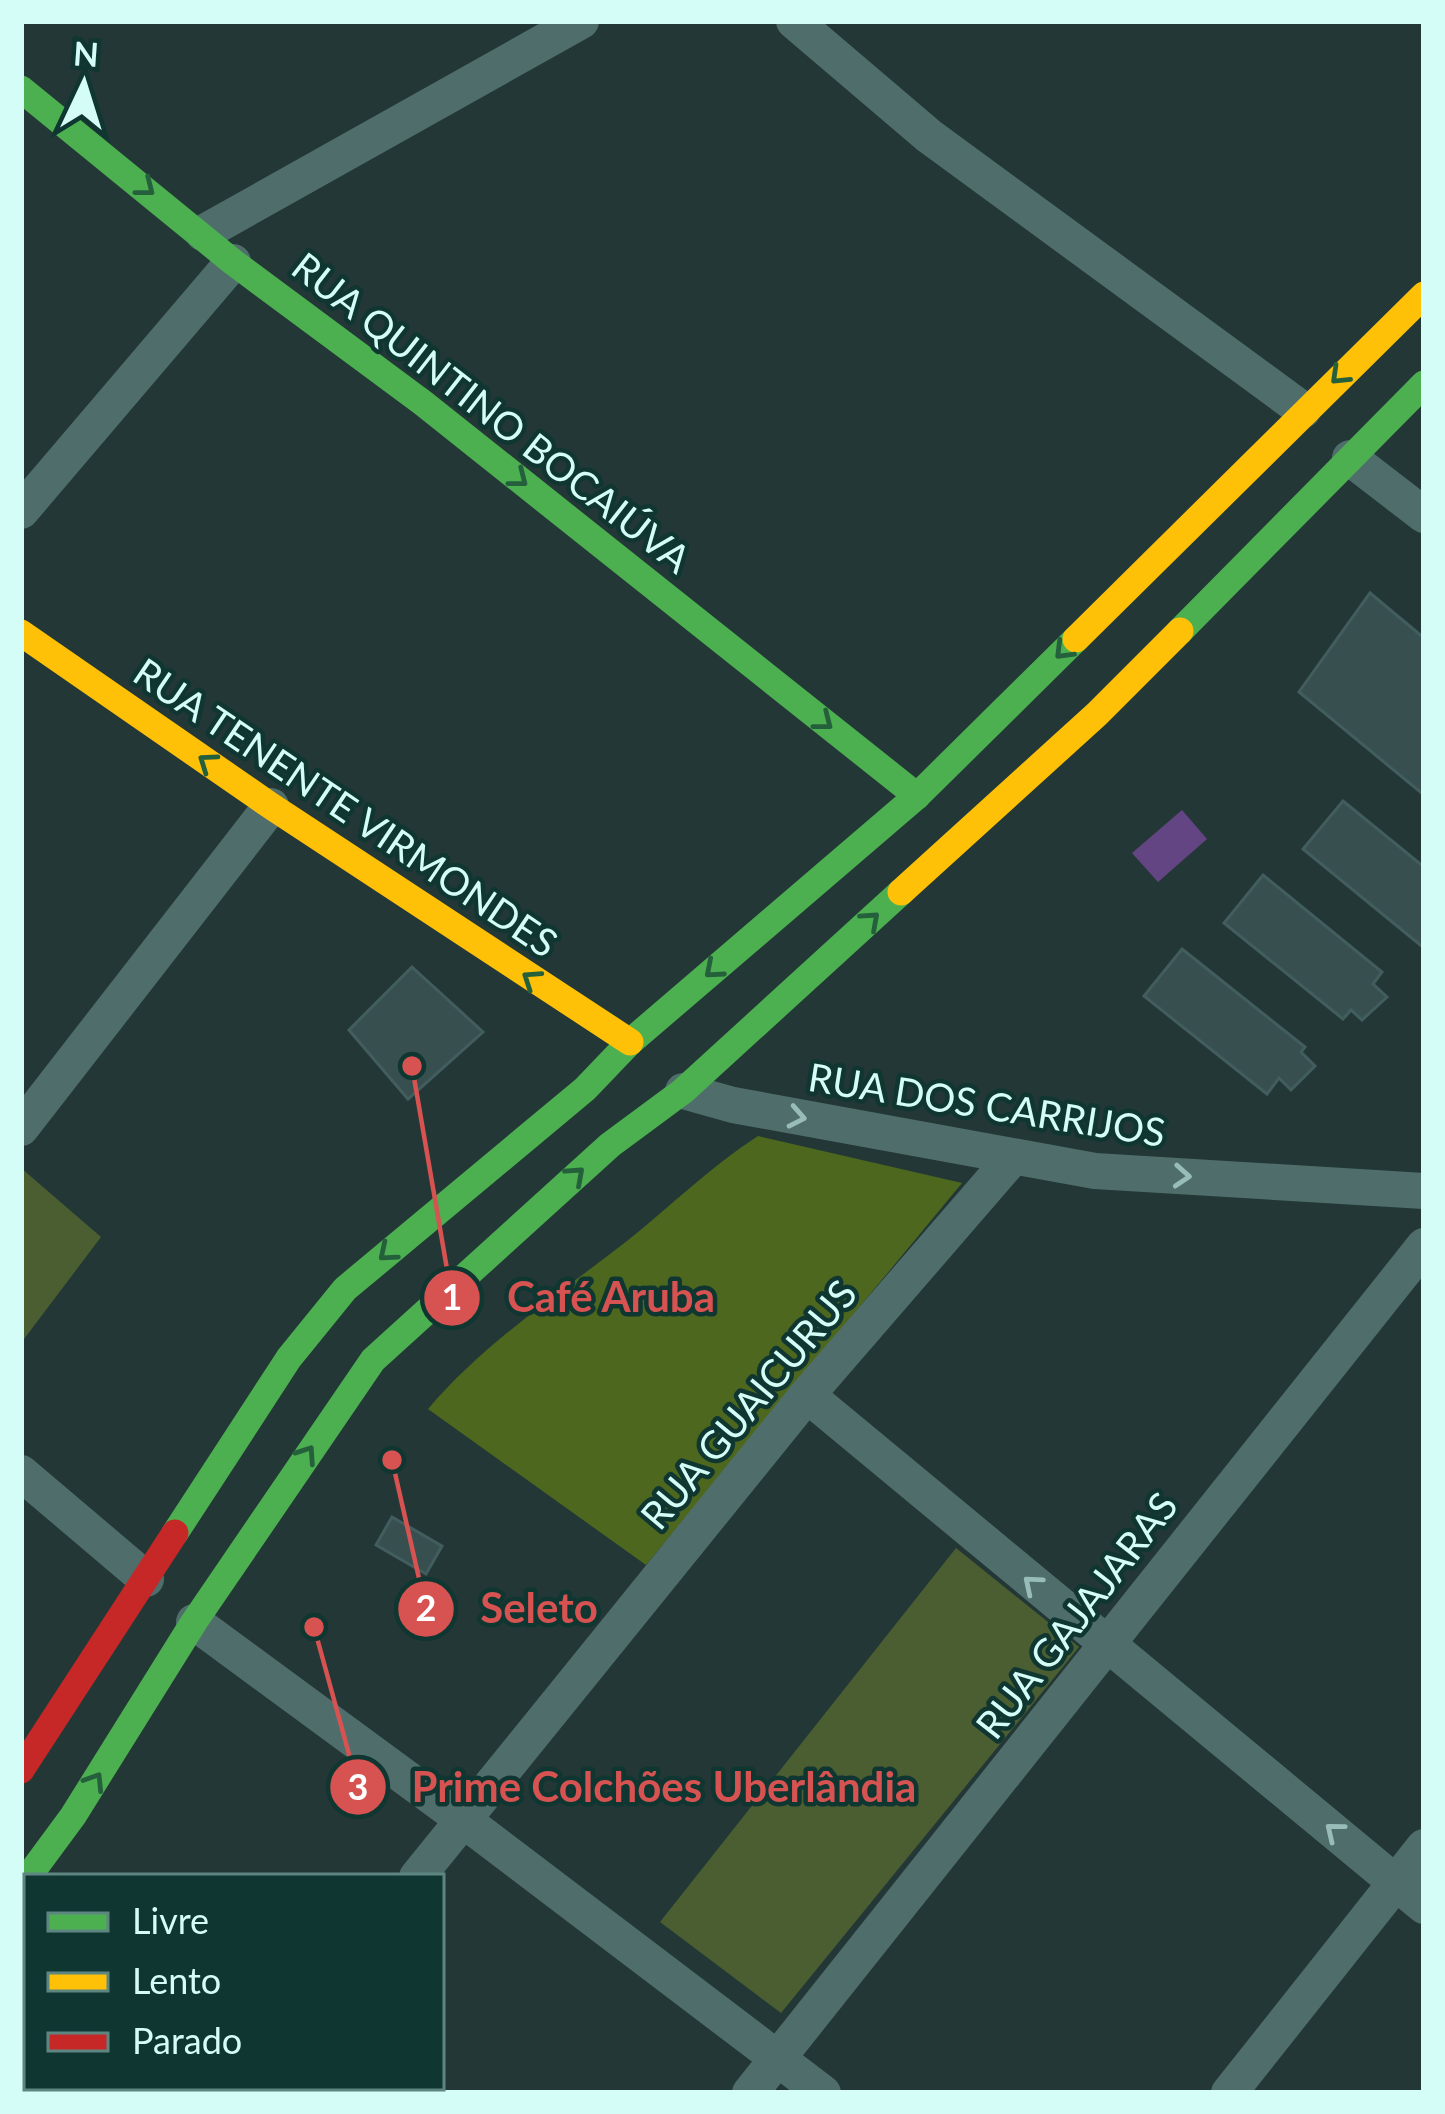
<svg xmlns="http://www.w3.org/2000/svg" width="1445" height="2114" font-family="Lato,sans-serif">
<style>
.green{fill:#4b5e31}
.forest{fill:#4d681e}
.water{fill:#644584}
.building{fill:#384f50;stroke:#425d5e;stroke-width:3}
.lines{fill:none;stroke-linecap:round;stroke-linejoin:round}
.street{stroke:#4f6e6b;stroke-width:36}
.fast{stroke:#4caf50;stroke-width:27}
.slow{stroke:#ffc107;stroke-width:27}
.jam{stroke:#c62828;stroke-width:27}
.oneway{stroke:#25603c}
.oneway2{stroke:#98bdb8}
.labels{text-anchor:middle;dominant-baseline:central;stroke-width:9;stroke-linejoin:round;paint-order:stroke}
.street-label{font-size:39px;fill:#d4fdf7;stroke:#103632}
.leader{fill:none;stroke:#d65351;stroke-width:4.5}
.callout-dot{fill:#d65351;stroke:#103632;stroke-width:4.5}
.mark-label{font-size:36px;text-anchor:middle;font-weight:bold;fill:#fff}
.callout-label{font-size:42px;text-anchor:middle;font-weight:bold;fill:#d65351;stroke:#103632;stroke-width:9;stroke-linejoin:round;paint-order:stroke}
</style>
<rect width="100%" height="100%" fill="#233836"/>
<g class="green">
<path d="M21,1168L101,1237L21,1343Z"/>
<path d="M956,1548L1079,1647L781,2013L660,1922Z"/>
</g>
<path class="forest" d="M758,1136L962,1183L646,1565L428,1409C484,1343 559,1294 627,1241C671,1206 711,1166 758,1136Z"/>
<path class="water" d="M1182,810L1207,839L1158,882L1132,853Z"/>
<g class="building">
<path d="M1370,593L1424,638V795L1299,692Z"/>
<path d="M1343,801L1424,867V948L1303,849Z"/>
<path d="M1263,875L1382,972L1373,984L1387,997L1362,1020L1351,1010L1343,1019L1224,923Z"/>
<path d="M1182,949L1305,1047L1301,1052L1315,1066L1291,1090L1279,1078L1267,1094L1144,996Z"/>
<path d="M412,967L483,1032L408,1099L349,1030Z"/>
<path d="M392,1517L442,1546L426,1574L376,1545Z"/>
</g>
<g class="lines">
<g class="street">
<path d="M794,21L929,136L1303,410"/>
<path d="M203,233L581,21"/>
<path d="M1350,458L1424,515"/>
<path d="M21,511L233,262"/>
<path d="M683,1091L733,1105L1095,1171L1424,1191"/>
<path d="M21,1128L271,806"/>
<path d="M807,1395L1424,1906"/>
<path d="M21,1473L146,1579"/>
<path d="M194,1622L462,1819L823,2093"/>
<path d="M417,1877L807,1395L1012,1158"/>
<path d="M251,2093L255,2087"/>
<path d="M750,2093L1424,1246"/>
<path d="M1229,2093L1424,1847"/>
</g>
<g class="fast">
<path d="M21,89L233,262L423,403L917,796"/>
<path d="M1180,631L1424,384"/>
<path d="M175,1533L289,1358L345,1289L585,1089L630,1042L917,796L1076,639"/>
<path d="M28,1877L73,1816L194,1622L373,1360L610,1145L683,1091L901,892"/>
</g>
<g class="slow">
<path d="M21,633L271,806L630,1042"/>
<path d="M1076,639L1424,295"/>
<path d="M901,892L1097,714L1180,631"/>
</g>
<path class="jam" d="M21,1770L175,1533"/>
</g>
<defs><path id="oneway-chevron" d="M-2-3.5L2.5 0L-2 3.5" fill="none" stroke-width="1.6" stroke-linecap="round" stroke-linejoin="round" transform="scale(3)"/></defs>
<g class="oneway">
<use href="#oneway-chevron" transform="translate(146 188) rotate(38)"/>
<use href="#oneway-chevron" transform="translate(1339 376) rotate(136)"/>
<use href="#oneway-chevron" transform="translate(519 479) rotate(38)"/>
<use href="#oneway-chevron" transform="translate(1063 651) rotate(135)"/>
<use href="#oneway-chevron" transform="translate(824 722) rotate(38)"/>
<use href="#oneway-chevron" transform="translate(207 762) rotate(-145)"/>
<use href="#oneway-chevron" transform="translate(871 920) rotate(-42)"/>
<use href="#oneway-chevron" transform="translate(713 970) rotate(139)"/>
<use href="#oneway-chevron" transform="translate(531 979) rotate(-146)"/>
<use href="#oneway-chevron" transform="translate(576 1175) rotate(-42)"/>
<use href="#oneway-chevron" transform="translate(387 1253) rotate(140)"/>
<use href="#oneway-chevron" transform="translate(307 1454) rotate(-56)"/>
<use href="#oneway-chevron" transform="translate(95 1781) rotate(-58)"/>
</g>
<g class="oneway2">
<use href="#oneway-chevron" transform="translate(797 1117) rotate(11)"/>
<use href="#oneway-chevron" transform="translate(1182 1176) rotate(4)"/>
<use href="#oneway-chevron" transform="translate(1032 1584) rotate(-140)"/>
<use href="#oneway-chevron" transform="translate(1334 1831) rotate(-141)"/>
</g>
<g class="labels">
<g class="street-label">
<text transform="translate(492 412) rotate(38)">RUA QUINTINO BOCAIÚVA</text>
<text transform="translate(346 807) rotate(34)">RUA TENENTE VIRMONDES</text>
<text transform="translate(987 1104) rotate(9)">RUA DOS CARRIJOS</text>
<text transform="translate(748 1404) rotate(-50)">RUA GUAICURUS</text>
<text transform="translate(1076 1615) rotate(-52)">RUA GAJAJARAS</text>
</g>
</g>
<path class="leader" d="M412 1066L452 1298M392 1460L426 1609M314 1627L358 1787"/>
<g class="callout-dot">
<circle cx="412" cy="1066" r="12"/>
<circle cx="392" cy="1460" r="12"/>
<circle cx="314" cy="1627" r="12"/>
<circle cx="452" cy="1298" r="30"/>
<circle cx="426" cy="1609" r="30"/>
<circle cx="358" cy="1787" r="30"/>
</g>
<g class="mark-label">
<text x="452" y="1310">1</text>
<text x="426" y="1621">2</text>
<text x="358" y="1800">3</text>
</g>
<g class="callout-label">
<text x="611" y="1312">Café Aruba</text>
<text x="539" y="1623">Seleto</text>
<text x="664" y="1802">Prime Colchões Uberlândia</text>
</g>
<rect width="1445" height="2114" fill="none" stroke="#d4fdf7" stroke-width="48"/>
<rect x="24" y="1874" width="420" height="216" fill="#103632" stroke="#5e8681" stroke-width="3"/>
<rect x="48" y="1913" width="60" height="18" fill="#4caf50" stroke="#5e8681" stroke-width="3"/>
<text x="132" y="1934" font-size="36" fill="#d4fdf7">Livre</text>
<rect x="48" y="1973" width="60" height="18" fill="#ffc107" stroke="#5e8681" stroke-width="3"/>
<text x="132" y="1994" font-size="36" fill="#d4fdf7">Lento</text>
<rect x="48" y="2033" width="60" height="18" fill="#c62828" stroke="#5e8681" stroke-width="3"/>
<text x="132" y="2054" font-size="36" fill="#d4fdf7">Parado</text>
<g transform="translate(84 84) rotate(4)" stroke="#103632" stroke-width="9" paint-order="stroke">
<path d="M0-9L21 45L0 30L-21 45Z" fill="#d4fdf7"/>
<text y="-18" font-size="33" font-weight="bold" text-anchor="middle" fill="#d4fdf7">N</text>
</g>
</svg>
